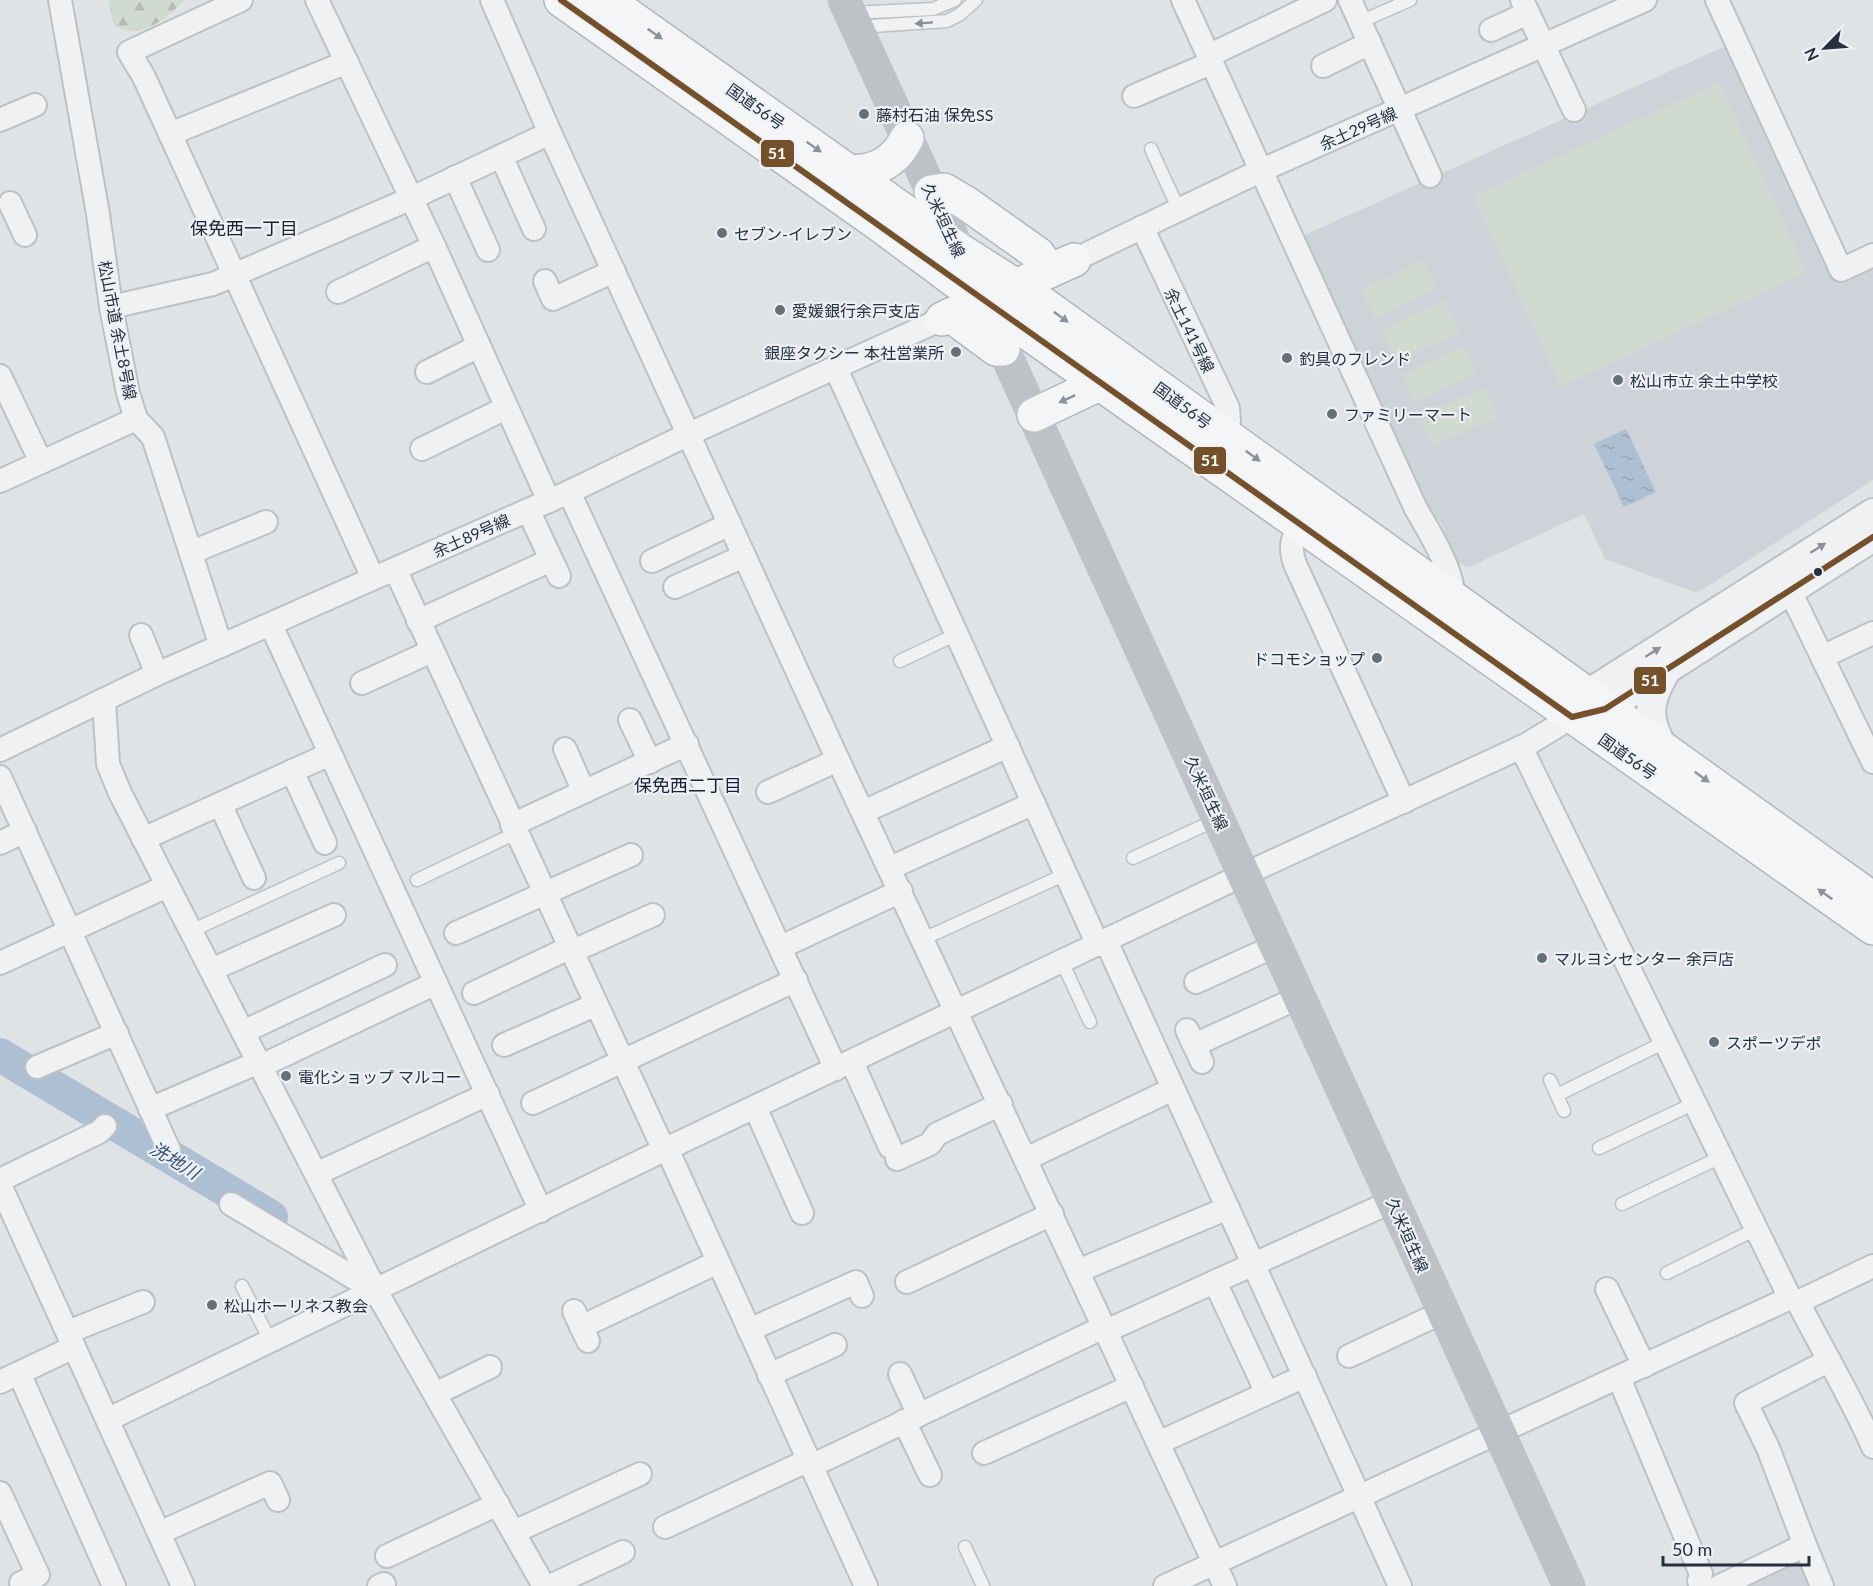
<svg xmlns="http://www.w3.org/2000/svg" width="1873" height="1586" font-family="Lato,'Noto Sans JP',sans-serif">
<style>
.built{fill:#ced2d9}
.grass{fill:#d1dad0}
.forest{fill:url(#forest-firs)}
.water{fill:url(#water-ripples)}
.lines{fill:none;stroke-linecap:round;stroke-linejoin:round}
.river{stroke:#adbfd2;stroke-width:34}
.service-casing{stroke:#bec1c4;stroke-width:15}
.minor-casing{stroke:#bec1c4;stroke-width:26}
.tertiary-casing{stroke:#bec1c4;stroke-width:32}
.trunk-casing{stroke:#b2b6bb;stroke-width:36}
.service{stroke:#eff1f2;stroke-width:12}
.minor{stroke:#eff1f2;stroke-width:22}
.tertiary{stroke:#eff1f2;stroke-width:28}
.secondary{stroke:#bec1c5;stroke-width:33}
.trunk{stroke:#f4f5f6;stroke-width:33}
.bus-1-casing{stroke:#edf1f5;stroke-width:10}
.bus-1{stroke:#74512b;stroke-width:6}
.oneway{fill:#8a9098}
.oneway2{fill:#8d929a}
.poi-dot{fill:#676f79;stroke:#edf1f5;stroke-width:2}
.bus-dot{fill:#26303f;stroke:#edf1f5;stroke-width:2}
.labels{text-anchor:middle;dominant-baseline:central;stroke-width:4.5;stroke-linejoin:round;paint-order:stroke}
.street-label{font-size:16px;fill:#26303f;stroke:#edf1f5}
.poi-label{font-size:16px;fill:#26303f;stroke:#edf1f5;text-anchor:start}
.neighbourhood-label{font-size:18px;fill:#192130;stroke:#edf1f5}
.water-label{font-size:18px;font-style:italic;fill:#2f4f74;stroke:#edf1f5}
.line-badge{stroke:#edf1f5;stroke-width:2}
.badge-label{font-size:16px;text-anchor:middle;font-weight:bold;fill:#fff}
</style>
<defs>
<pattern id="forest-firs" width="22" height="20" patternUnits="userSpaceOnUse" patternTransform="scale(1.5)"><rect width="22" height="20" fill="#d1dad0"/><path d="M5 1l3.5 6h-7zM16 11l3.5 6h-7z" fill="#b3bbb4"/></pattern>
<pattern id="water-ripples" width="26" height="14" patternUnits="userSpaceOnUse" patternTransform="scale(1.5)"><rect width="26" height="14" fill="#adbfd2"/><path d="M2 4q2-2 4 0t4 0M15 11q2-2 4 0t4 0" fill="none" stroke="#95a4b5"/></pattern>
</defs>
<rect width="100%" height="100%" fill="#e0e3e6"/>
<g class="built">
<path d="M1730,44L1837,279L1873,263V480L1697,593L1605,559L1584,514L1469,567L1459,564L1441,523L1420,501L1298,238Z"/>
<path d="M1800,1561L1811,1586H1747Z"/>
</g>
<g class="grass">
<path d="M1719,82L1807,272L1561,387L1473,196Z"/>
<path d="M1423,260L1437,288L1375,319L1361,290Z"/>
<path d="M1444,300L1460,332L1396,362L1381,330Z"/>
<path d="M1463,346L1477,373L1415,402L1402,374Z"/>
<path d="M1484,387L1497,417L1433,446L1419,417Z"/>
</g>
<path class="forest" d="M108,0H185C168,17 139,43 114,25Z"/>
<path class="water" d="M1626,429L1656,492L1624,507L1594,444Z"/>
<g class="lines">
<path class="river" d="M0,1055L271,1217"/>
<g class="service-casing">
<g id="service">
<path d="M852,13L933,9L955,0"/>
<path d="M1360,22L1410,0"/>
<path d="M858,27L947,21L959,15L976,0"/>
<path d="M1151,149L1179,210"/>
<path d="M900,661L957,634"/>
<path d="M1133,858L1216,820"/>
<path d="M417,880L516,833"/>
<path d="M191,931L339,863"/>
<path d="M923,939L1066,874"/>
<path d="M1062,962L1090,1022"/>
<path d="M1550,1080L1564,1111"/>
<path d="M1557,1095L1665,1042"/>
<path d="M1599,1148L1695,1103"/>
<path d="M1622,1204L1721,1157"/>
<path d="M1667,1273L1756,1229"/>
<path d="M242,1286L271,1342"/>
<path d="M965,1547L983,1586"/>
</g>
</g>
<g class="minor-casing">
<g id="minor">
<path d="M60,0L98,214L111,307L128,393L136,419L153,437L221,646"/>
<path d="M241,0L129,52L144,77L373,578"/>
<path d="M317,0L434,246L549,501"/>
<path d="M492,0L550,133L838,760L1225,1586"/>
<path d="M1183,0L1416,509C1428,529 1460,581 1452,604"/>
<path d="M1350,0L1430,176"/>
<path d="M1522,0L1574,110"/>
<path d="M1717,0L1841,270L1873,255"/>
<path d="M1491,30L1528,13"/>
<path d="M1208,56L1325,0"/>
<path d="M1323,66L1370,43"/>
<path d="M1134,96L1211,63"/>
<path d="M0,120L35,105"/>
<path d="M170,134L347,62"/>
<path d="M501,156L534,229"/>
<path d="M455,177L488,250"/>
<path d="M10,203L25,235"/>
<path d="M1142,227L1228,408L1229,421L1221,433"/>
<path d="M1074,260L1262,170L1645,0"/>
<path d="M545,281L553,299L614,271"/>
<path d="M338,292L434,246"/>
<path d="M111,307L213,284L412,198L550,133"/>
<path d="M836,369L1098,945"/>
<path d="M427,372L479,346"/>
<path d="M0,376L41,462"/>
<path d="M422,449L506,408"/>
<path d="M0,481L136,419"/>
<path d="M569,492L836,1069"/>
<path d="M528,510L559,576"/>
<path d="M1301,524C1292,538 1289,547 1295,564L1404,802"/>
<path d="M192,552L266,522"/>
<path d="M652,561L730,524"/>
<path d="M395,569L664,1150"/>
<path d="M675,587L744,556"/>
<path d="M1790,591L1873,762"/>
<path d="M418,621L551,560"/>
<path d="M271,625L541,1211"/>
<path d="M141,635L157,674"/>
<path d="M1822,657L1873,633"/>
<path d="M362,683L432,651"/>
<path d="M104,700L108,764L120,793L376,1291L544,1586"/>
<path d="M630,720L650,762"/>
<path d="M1521,747L1790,1298"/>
<path d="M565,749L584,792"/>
<path d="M0,750L157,674L569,492L689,434L942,319"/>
<path d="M292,771L325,843"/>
<path d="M0,777L169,1150"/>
<path d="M768,792L838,760"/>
<path d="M220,804L254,878"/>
<path d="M863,812L1008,746"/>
<path d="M512,825L687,744"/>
<path d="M143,839L330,754"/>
<path d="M0,843L25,831"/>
<path d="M890,868L1034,803"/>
<path d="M456,933L631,855"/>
<path d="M1106,941L1400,1586"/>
<path d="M781,947L901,891"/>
<path d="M571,952L653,915"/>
<path d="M0,963L167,886"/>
<path d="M211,970L334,915"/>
<path d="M1196,982L1277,945"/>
<path d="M474,993L569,948"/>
<path d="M1187,1030L1202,1062"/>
<path d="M243,1032L385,965"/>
<path d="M504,1045L595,1005"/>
<path d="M1194,1045L1300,997"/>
<path d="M852,1062L890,1147"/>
<path d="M261,1066L436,983"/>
<path d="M37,1067L117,1033"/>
<path d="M533,1103L796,980"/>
<path d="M755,1107L802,1213"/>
<path d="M150,1109L259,1062"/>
<path d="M667,1149L866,1586"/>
<path d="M897,1159L930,1144L937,1134L1001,1104"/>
<path d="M1026,1159L1173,1089"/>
<path d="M316,1174L488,1094"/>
<path d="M0,1180L99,1132L105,1126"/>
<path d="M0,1185L74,1347"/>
<path d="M231,1204L376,1291"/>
<path d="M1078,1271L1228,1208"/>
<path d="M907,1282L1052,1214"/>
<path d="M1215,1282L1267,1393"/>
<path d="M1607,1289L1644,1366"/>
<path d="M1798,1302C1823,1351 1851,1397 1873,1447"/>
<path d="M574,1311L588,1341"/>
<path d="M581,1327L718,1262"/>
<path d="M749,1330L856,1282L862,1296"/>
<path d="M1106,1331L1393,1201"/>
<path d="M68,1332L143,1302"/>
<path d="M1349,1356L1443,1312"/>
<path d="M19,1373L114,1586"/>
<path d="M900,1374L919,1415"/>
<path d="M769,1375L835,1345"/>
<path d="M1619,1378L1701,1574L1699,1581"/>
<path d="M0,1382L74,1347L183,1586"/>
<path d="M435,1394L490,1367"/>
<path d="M109,1419L664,1150L1245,874L1526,745L1572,717"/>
<path d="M904,1421L930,1475"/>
<path d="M1158,1443L1305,1376"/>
<path d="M984,1453L1132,1386"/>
<path d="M811,1466L1104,1327"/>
<path d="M0,1493L38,1575L21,1583"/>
<path d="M665,1527L809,1460"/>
<path d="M514,1532L640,1474"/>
<path d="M159,1533L270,1483L278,1500"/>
<path d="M1805,1545L1768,1448L1746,1403L1828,1361"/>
<path d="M387,1556L498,1504"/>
<path d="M379,1586L384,1584"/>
<path d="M550,1586L623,1552"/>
<path d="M1165,1586L1790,1298L1798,1302L1873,1266"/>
<path d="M1720,1586L1805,1545L1822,1586"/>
</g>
</g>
<g class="tertiary-casing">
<g id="tertiary">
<path d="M1576,710L1586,695L1873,513"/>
<path d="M1587,713L1605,709L1873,537"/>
<path d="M1664,750C1645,716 1648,701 1667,669"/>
</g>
</g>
<g class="trunk-casing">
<g id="trunk">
<path d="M561,0L877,223L981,300L1873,928"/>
<path d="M607,0L958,249L1032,296L1873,899"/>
<path d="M847,171C874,174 895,162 907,138"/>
<path d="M931,192L944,190L966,203L1038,254L1050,271"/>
<path d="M950,315L996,349H1003"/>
<path d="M942,319L1074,260"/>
<path d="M1034,415L1101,383"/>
</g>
</g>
<use href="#service" class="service"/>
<use href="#minor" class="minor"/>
<use href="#tertiary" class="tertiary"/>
<g class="secondary">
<path d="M844,0L962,258"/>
<path d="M991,322L1569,1586"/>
</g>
<use href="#trunk" class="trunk"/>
<g class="bus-1-casing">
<path id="bus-1" d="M561,0L1572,717L1605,709L1873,537"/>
</g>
<use href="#bus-1" class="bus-1"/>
</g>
<defs><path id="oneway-solid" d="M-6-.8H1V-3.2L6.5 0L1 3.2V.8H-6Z" transform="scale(1.5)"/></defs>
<g class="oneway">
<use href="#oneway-solid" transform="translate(924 23) rotate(176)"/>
<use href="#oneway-solid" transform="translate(1818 548) rotate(-32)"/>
<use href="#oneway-solid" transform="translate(1653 652) rotate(-32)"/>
</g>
<g class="oneway2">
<use href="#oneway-solid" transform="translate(655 34) rotate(35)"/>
<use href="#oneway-solid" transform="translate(814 147) rotate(35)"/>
<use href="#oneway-solid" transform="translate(1061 317) rotate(36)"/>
<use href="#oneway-solid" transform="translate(1067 399) rotate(155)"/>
<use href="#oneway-solid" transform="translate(1253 456) rotate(36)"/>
<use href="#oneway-solid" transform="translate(1702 777) rotate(36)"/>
<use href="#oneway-solid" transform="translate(1825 894) rotate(-145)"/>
</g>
<g class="poi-dot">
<circle cx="864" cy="114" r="6"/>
<circle cx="722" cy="233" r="6"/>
<circle cx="780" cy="310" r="6"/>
<circle cx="956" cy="352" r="6"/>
<circle cx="1287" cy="358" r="6"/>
<circle cx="1618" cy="380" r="6"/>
<circle cx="1332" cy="414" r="6"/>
<circle cx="1377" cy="658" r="6"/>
<circle cx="1542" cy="958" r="6"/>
<circle cx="1714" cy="1042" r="6"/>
<circle cx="286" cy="1076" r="6"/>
<circle cx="212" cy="1305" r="6"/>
</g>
<circle class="bus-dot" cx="1818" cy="572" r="5"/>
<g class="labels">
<g class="street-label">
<text transform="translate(756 106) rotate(35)">国道56号</text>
<text transform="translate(1358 128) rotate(-24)">余土29号線</text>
<text transform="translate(944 220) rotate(65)">久米垣生線</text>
<text transform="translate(118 330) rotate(79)">松山市道 余土8号線</text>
<text transform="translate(1190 330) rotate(64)">余土141号線</text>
<text transform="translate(1183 405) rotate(36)">国道56号</text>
<text transform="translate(471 535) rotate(-24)">余土89号線</text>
<text transform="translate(1628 756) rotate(35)">国道56号</text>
<text transform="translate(1207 793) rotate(65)">久米垣生線</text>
<text transform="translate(1408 1235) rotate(66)">久米垣生線</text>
</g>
<g class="poi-label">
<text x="876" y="114">藤村石油 保免SS</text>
<text x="734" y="233">セブン-イレブン</text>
<text x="792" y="310">愛媛銀行余戸支店</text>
<text x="944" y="352" text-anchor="end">銀座タクシー 本社営業所</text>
<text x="1299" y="358">釣具のフレンド</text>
<text x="1630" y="380">松山市立 余土中学校</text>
<text x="1344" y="414">ファミリーマート</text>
<text x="1365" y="658" text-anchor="end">ドコモショップ</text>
<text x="1554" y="958">マルヨシセンター 余戸店</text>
<text x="1726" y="1042">スポーツデポ</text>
<text x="298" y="1076">電化ショップ マルコー</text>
<text x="224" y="1305">松山ホーリネス教会</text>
</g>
<g class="neighbourhood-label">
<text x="244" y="228">保免西一丁目</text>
<text x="688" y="785">保免西二丁目</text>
</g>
<g class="water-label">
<text transform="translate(175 1160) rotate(31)">洗地川</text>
</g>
</g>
<g class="line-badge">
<rect x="760" y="139" width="35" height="29" rx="6" fill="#74512b"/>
<rect x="1193" y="446" width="34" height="29" rx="6" fill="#74512b"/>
<rect x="1633" y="666" width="34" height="29" rx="6" fill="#74512b"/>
</g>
<g class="badge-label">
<text x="777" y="159">51</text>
<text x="1210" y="466">51</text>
<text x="1650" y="686">51</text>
</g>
<g transform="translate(1825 48) rotate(245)" stroke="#edf1f5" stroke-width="4.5" paint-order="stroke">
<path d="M0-4.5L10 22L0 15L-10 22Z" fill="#26303f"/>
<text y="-9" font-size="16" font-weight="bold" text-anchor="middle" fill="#26303f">N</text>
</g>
<path d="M1663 1556v9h146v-9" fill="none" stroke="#26303f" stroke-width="3"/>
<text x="1672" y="1556" font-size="18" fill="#26303f" stroke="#edf1f5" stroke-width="4.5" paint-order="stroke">50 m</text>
</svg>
